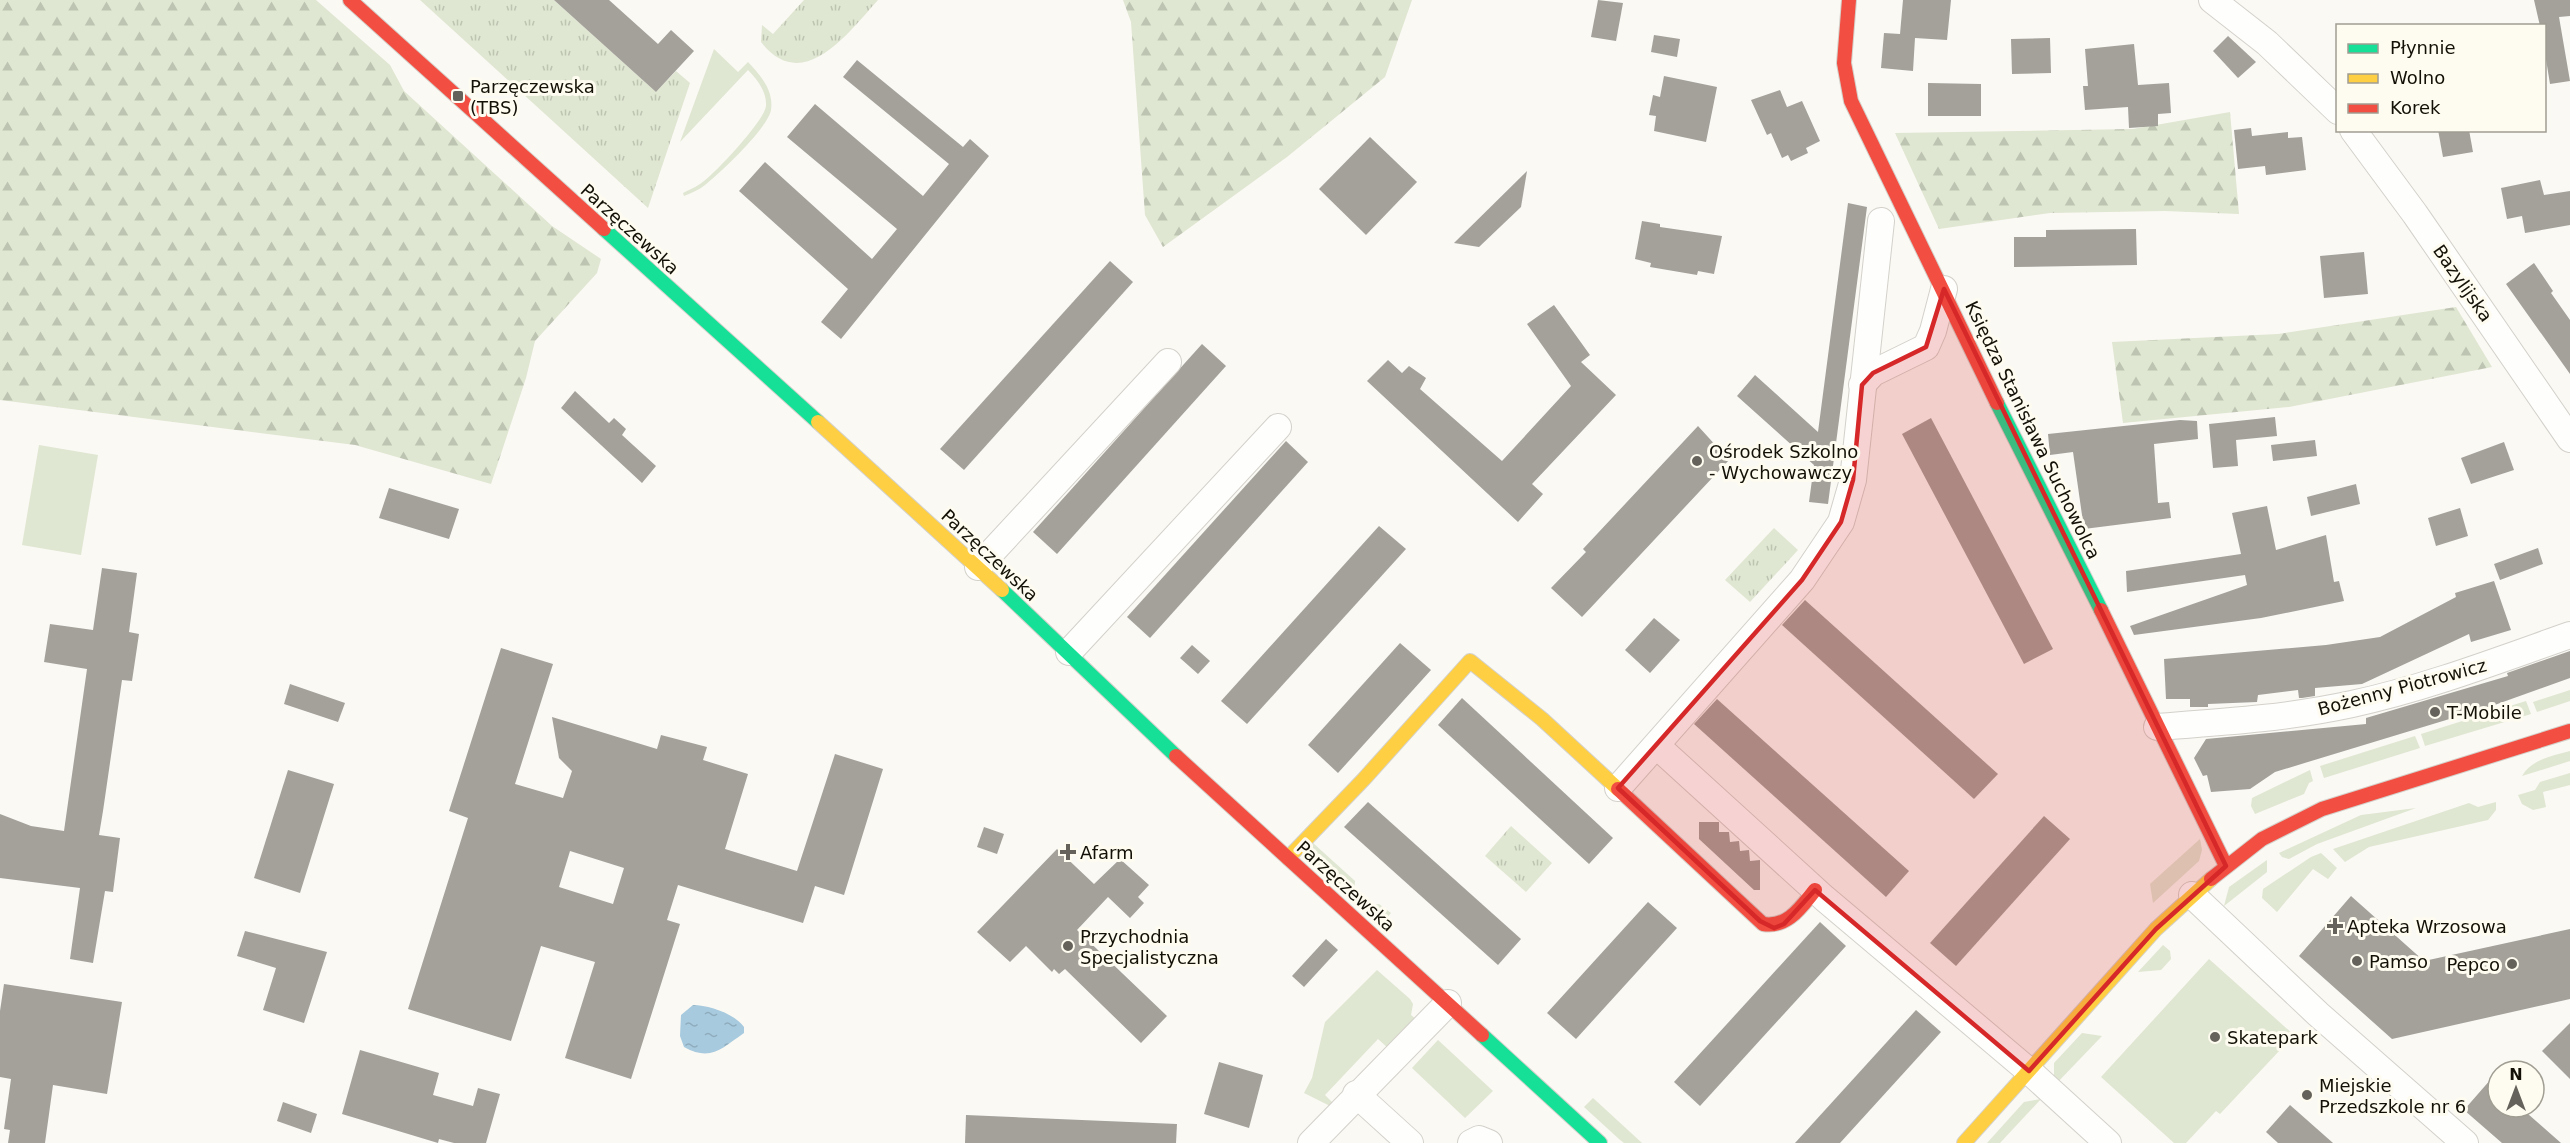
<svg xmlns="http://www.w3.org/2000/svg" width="2570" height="1143" font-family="'DejaVu Sans',sans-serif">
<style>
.grass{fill:#dfe6d1}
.forest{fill:url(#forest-firs)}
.park{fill:url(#park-tufts)}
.water{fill:url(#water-ripples)}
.building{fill:#a3a19a;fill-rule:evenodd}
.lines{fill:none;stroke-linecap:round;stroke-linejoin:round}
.street-casing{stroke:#d4d1ca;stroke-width:28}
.fast-casing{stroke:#d4d1ca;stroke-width:16}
.slow-casing{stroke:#d4d1ca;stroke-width:16}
.jam-casing{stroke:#d4d1ca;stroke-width:16}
.street{stroke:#fefefd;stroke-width:26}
.fast{stroke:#16e098;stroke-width:14}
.slow{stroke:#ffcf43;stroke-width:14}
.jam{stroke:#f24e42;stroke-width:14}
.marked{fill:#d62828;fill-opacity:0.2;stroke:#d62828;stroke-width:4.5;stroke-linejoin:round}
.poi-dot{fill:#64625a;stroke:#fefbf0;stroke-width:2}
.labels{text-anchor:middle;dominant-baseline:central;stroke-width:6;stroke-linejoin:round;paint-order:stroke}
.poi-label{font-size:18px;fill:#131107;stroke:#fefbf0;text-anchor:start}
.street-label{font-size:18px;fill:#131107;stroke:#fefbf0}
</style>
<defs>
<pattern id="forest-firs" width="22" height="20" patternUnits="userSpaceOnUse" patternTransform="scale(1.5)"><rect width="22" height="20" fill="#dfe6d1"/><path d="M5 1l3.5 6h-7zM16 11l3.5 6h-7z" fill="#bec4b2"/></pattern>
<pattern id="park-tufts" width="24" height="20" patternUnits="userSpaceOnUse" patternTransform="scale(1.5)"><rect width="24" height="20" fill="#dfe6d1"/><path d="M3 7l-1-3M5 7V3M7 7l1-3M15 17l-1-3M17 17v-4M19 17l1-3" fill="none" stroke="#bec4b2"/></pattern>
<pattern id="water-ripples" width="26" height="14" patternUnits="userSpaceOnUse" patternTransform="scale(1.5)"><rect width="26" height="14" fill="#a7cade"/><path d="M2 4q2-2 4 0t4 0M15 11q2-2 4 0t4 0" fill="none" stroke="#8facbd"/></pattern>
</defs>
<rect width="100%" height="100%" fill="#faf9f4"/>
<g class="grass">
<path d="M714,49L738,72L748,62C760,75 774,90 771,110C768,128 720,173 705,185C699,190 691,193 684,196L683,193C688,190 694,188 700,184C713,176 765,120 766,106C767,92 757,79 748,70L680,142Z"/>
<path d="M39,445L98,455L81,555L22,545Z"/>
<path d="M2570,690V701L2537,712L2533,702Z"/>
<path d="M2526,701L2531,714L2425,746L2421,734Z"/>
<path d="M2415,736L2420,748L2324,778L2320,766Z"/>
<path d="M2570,751V761L2522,776C2532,759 2552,756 2570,751Z"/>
<path d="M2310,770L2313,781L2309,783L2304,794L2255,814L2251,806L2252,798Z"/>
<path d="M2570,773V785L2543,792L2546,807L2533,810L2522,804L2518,795L2535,790L2540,782Z"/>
<path d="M2496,802V810L2488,820L2369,847L2345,862L2333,849L2469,803L2478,807Z"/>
<path d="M2416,808L2317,844L2289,859L2282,857L2279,853L2361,815Z"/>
<path d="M2200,839L2202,850L2199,861L2153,903L2150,884Z"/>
<path d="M1313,843L1355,881L1354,900L1306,857Z"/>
<path d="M2321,853L2337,868L2328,879L2313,869L2277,912L2262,898L2263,889L2311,857Z"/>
<path d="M2267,860V872L2224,906L2229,887Z"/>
<path d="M1379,904L1391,913L1381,925L1364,906Z"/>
<path d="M2163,945L2170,951L2171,959L2161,970L2138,972Z"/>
<path d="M2209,959L2294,1035L2220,1114L2216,1111L2186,1143H2174L2101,1077Z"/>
<path d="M1377,970L1410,999L1413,1004L1411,1015L1417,1020L1388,1048L1378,1039L1325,1095L1335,1105L1334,1108L1304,1093L1312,1078L1325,1022Z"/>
<path d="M2082,1033L2102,1036L2054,1086V1063Z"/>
<path d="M1438,1040L1493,1091L1465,1118L1412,1068Z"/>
<path d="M1593,1098L1642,1143H1624L1619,1139L1584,1107Z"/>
<path d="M2041,1099L2000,1143H1987L2024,1102Z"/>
</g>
<g class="forest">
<path d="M0,0H316L390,65L404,91L552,226L601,259L597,273L535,341L526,378L491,484L355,445L0,400Z"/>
<path d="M1123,0H1412L1385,77L1287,157L1163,247L1145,215L1131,22Z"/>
<path d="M2230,112L2239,214L2165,211L2050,213L1939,229L1895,133L2133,129Z"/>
<path d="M2456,307L2492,367L2289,407L2123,423L2112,342L2278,334Z"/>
</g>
<g class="park">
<path d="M420,0H554L656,92L676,71L690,83L648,208Z"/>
<path d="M804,0H878C849,32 803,96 761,42L762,25L773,34Z"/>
<path d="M1774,528L1798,550L1750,602L1725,580Z"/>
<path d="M1511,826L1552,863L1526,892L1485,856Z"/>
</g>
<path class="water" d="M693,1005C709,1005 735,1014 744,1027V1033C722,1048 711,1062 684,1047L680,1036L681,1015Z"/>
<g class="building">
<path d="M554,0H609L658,44L671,30L694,51L656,92Z"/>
<path d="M1598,0L1623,3L1616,41L1591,37Z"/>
<path d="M1903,0H1951L1947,40L1915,38L1913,71L1881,68L1884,33L1900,34Z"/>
<path d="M2534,0H2570V16L2559,17L2570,81L2550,84L2544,47V26H2540Z"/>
<path d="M1654,35L1680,39L1677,57L1651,52Z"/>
<path d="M2228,36L2256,62L2238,78L2213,51Z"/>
<path d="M2050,38L2051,73L2012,74L2011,39Z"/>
<path d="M2134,44L2138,85L2169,83L2171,113L2158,114V126L2129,128L2128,107L2085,110L2083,86H2088L2085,49Z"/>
<path d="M857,60L963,147L970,139L989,156L841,339L821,322L848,289L739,191L765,162L872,259L897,229L787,137L815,104L923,196L949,164L843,77Z"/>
<path d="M1664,76L1717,87L1706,142L1654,131L1656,116L1649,115L1653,95L1660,97Z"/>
<path d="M1928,83L1981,84V116H1928Z"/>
<path d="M1780,90L1787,107L1802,101L1820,141L1806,148L1808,153L1791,161L1788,155L1782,158L1771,133L1767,135L1751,100Z"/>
<path d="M2251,128L2252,136L2288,132V138L2302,137L2306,170L2266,175L2265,166L2238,169L2234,130Z"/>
<path d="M2438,130H2469L2473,152L2443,157Z"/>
<path d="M1370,137L1417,182L1366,235L1319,189Z"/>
<path d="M1527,171L1521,207L1479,247L1454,243Z"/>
<path d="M2540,180L2544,195L2570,191V225L2525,233L2522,216L2507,219L2501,188Z"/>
<path d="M1848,203L1867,207L1828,504L1809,502L1814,465L1737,396L1755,375L1818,432Z"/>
<path d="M1642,221L1660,224V227L1722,236L1714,274L1698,271L1697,275L1650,267L1651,263L1635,259Z"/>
<path d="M2136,229L2137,265L2014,267V237H2046V230Z"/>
<path d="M2364,252L2368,294L2324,298L2320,256Z"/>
<path d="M1110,261L1133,282L964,470L940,449Z"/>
<path d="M2534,263L2553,291L2551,293L2570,320V374L2506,284Z"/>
<path d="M1554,305L1590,355L1581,362L1616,395L1532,484L1543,494L1518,522L1367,381L1388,360L1402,373L1409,366L1426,378L1420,389L1502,461L1571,386L1527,324Z"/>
<path d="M1202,344L1226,366L1057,554L1033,532Z"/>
<path d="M575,391L609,423L614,418L626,429L622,435L656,466L642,483L561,408Z"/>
<path d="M2275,417L2277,436L2236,440L2238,466L2213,468L2209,424Z"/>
<path d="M1931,418L2053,649L2024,664L1902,434Z"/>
<path d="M2180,420L2197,421L2198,439L2154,444L2158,503L2169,502L2171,518L2084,529L2073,452L2050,455L2048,434Z"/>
<path d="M1698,426L1729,460L1582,617L1551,588L1586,552L1583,549Z"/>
<path d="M2315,440L2317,456L2273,461L2271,445Z"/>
<path d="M1286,441L1308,462L1150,638L1127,617Z"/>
<path d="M2504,442L2514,470L2471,484L2461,458Z"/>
<path d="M2356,484L2360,504L2311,516L2307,497Z"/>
<path d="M389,488L459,509L449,539L379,518Z"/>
<path d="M2267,506L2276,550L2326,535L2334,582L2339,581L2344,601L2261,618L2134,635L2130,626L2247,585L2245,575L2127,592L2126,571L2241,554L2232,513Z"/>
<path d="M2460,508L2468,536L2436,546L2428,518Z"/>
<path d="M1379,526L1406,549L1247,724L1221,701Z"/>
<path d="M2538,548L2543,564L2500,580L2494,564Z"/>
<path d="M102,568L137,573L129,632L139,634L132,681L122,680L103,811L99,835L120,838L113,892L105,891L93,963L70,959L80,888L0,878V814L31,826L64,831L87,669L44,662L50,624L93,630Z"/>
<path d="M2494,581L2511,630L2471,642L2469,634L2362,684L2315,688V696L2302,698H2299L2298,690L2258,695L2257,702L2208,704V707H2190V699H2166L2164,659L2326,645L2380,637L2456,597L2455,593Z"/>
<path d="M1805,600L1998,774L1974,799L1782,625Z"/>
<path d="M1654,618L1680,640L1650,673L1625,650Z"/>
<path d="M1400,643L1431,670L1338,773L1308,745Z"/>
<path d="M1192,645L1210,661L1198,674L1180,658Z"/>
<path d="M501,648L553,664L515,784L563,798L572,771L559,758L552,717L657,749L661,735L707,747L703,760L748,774L725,849L797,871L835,754L883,769L844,895L815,886L803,923L678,885L667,920L680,924L631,1079L565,1058L595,962L541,946L511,1041L408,1009L468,818L449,811ZM570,851L624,868L613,904L559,887Z"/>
<path d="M2570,651V678L2489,707L2275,772L2250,789L2211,792L2207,775L2203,776L2194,758L2206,739L2366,724V718L2508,676L2507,673Z"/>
<path d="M290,684L345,703L338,722L284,704Z"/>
<path d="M1462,698L1613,838L1589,864L1438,725Z"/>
<path d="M1717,699L1909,871L1886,897L1694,724Z"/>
<path d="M288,770L334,784L300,893L254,878Z"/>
<path d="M1368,802L1521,939L1498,965L1344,827Z"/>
<path d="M2044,816L2070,839L1956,966L1930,943Z"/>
<path d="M1699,822H1719V832H1729L1730,842L1739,841L1740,851L1749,850L1750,861L1760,860V890H1754L1699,839Z"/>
<path d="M984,827L1004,834L997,854L977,847Z"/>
<path d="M1057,849L1094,884L1120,859L1149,885L1138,897L1144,903L1130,918L1108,897L1077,930L1167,1016L1141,1043L1065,969L1059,974L1054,969L1052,972L1026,946L1010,962L977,932Z"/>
<path d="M2351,896L2424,961L2570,929V999L2392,1039L2299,956Z"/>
<path d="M1648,902L1677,928L1576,1039L1547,1013Z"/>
<path d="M1820,922L1846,946L1700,1106L1674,1082Z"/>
<path d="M245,931L327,952L304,1023L263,1010L276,968L237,956Z"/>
<path d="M1326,939L1338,950L1304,987L1292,976Z"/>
<path d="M4,984L122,1002L107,1094L53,1085L45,1143H8L10,1130L4,1129L11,1079L0,1077V1011Z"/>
<path d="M1916,1010L1941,1032L1840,1143H1795Z"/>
<path d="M2570,1023V1079L2542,1051Z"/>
<path d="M360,1050L439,1073L433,1095L473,1106L478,1088L500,1094L486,1143H454L439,1139L438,1143L342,1114Z"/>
<path d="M1219,1062L1263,1075L1249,1128L1204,1114Z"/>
<path d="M2498,1071V1107H2520L2561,1143H2502L2464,1110Z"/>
<path d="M283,1102L317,1114L311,1133L277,1121Z"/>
<path d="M2290,1105L2333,1143H2278L2266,1132Z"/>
<path d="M966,1115L1177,1124L1176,1143H965Z"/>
</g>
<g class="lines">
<g class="street-casing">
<g id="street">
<path d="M2212,0L2267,43L2338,111"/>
<path d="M2353,130L2415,214L2570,439"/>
<path d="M1862,385L1873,373L1926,347L1933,331L1944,289"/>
<path d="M978,567L1168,362"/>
<path d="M1069,652L1278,427"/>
<path d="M2157,727C2223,722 2288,718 2352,704C2426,688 2499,660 2570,635"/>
<path d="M1657,746L1824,898L2029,1071L2108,1143"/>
<path d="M1618,788L1802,580L1841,522L1853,480L1881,221"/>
<path d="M2192,895L2318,1014L2465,1143"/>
<path d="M1356,1094L1410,1143"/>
<path d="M1311,1143L1448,1003"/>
<path d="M1471,1143L1479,1139L1489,1143"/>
</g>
</g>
<g class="fast-casing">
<g id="fast">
<path d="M604,229L818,422"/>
<path d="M1997,403L2101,610"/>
<path d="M1002,590L1176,756"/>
<path d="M1482,1035L1600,1143"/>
</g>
</g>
<g class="slow-casing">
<g id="slow">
<path d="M818,422L1002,590"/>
<path d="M1288,858L1364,779L1470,661L1542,719L1618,789"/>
<path d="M1964,1143L2156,929L2211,879"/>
</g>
</g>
<g class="jam-casing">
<g id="jam">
<path d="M350,0L604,229"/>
<path d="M1849,0L1844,63L1851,101L1997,403"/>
<path d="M2101,610L2226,866"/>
<path d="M1176,756L1482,1035"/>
<path d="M1618,789L1763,924C1788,928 1801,907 1815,890"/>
<path d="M2211,879L2262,839L2322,809L2570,731"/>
</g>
</g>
<use href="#street" class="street"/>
<use href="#fast" class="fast"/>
<use href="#slow" class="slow"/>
<use href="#jam" class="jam"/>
</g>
<path class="marked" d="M1944,289L2226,866L2156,929L2029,1071L1815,890L1784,924L1774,928L1760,921L1618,788L1802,580L1841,522L1853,480L1862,385L1873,373L1926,347Z"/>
<g class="poi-dot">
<rect x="452" y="90" width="12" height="12" rx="3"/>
<circle cx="1697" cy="461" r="6"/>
<circle cx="2435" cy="712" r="6"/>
<path d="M1065 843h6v6h6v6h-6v6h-6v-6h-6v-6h6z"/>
<path d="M2332 917h6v6h6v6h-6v6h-6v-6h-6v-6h6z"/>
<circle cx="1068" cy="946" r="6"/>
<circle cx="2357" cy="961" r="6"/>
<circle cx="2512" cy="964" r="6"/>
<circle cx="2215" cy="1037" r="6"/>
<circle cx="2307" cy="1095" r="6"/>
</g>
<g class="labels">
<g class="poi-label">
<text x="470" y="86">Parzęczewska<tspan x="470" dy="21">(TBS)</tspan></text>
<text x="1709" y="451">Ośrodek Szkolno<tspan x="1709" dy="21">- Wychowawczy</tspan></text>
<text x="2447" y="712">T-Mobile</text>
<text x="1080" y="852">Afarm</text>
<text x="2347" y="926">Apteka Wrzosowa</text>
<text x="1080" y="936">Przychodnia<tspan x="1080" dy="21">Specjalistyczna</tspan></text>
<text x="2369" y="961">Pamso</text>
<text x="2500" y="964" text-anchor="end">Pepco</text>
<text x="2227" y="1037">Skatepark</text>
<text x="2319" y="1085">Miejskie<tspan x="2319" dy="21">Przedszkole nr 6</tspan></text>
</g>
<g class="street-label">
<text transform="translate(630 229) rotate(42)">Parzęczewska</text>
<text transform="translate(2463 283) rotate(55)">Bazylijska</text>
<text transform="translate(2033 430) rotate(64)">Księdza Stanisława Suchowolca</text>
<text transform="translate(990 555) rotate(43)">Parzęczewska</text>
<text transform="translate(2402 687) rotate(-15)">Bożenny Piotrowicz</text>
<text transform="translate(1346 886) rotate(42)">Parzęczewska</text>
</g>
</g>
<rect x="2336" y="24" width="210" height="108" fill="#fefbf0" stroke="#a09d93" stroke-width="1.5"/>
<rect x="2348" y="44" width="30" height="9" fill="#16e098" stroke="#a09d93" stroke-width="1.5"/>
<text x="2390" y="54" font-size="18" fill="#131107">Płynnie</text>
<rect x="2348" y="74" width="30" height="9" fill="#ffcf43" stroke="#a09d93" stroke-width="1.5"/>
<text x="2390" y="84" font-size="18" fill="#131107">Wolno</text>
<rect x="2348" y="104" width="30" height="9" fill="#f24e42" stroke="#a09d93" stroke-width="1.5"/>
<text x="2390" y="114" font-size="18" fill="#131107">Korek</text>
<g transform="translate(2516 1089)"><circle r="28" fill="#fefbf0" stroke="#a09d93" stroke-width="1.5"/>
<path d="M0-4.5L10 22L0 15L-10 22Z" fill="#64625a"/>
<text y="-9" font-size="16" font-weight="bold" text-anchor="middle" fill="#131107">N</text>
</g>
</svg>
